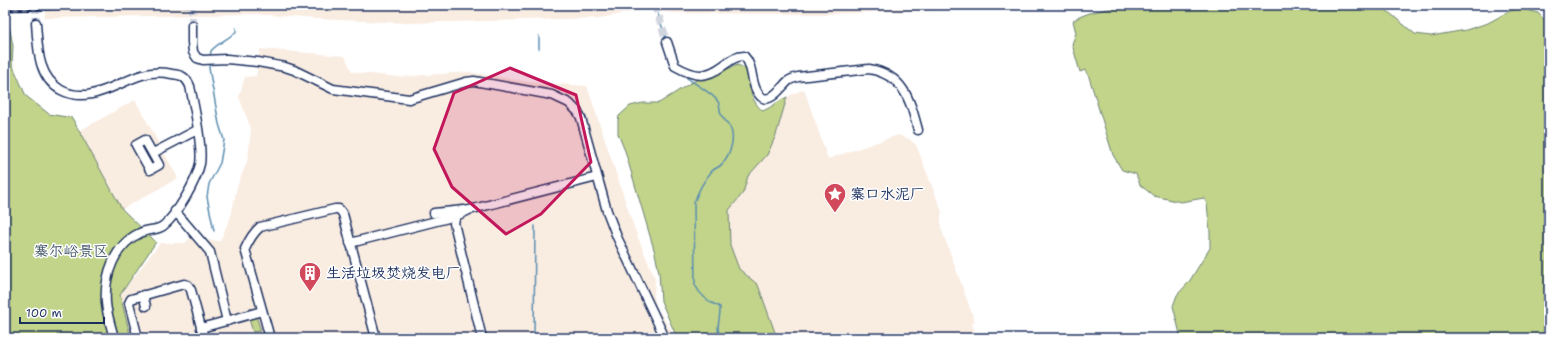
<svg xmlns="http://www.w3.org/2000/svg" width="1554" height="343" font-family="'Shantell Sans','LXGW WenKai TC',sans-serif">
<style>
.built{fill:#f9ece1}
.green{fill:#c1d48a;stroke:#6e8274}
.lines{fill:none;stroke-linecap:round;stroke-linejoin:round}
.stream{stroke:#5b8eb0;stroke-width:1.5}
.minor-tunnel{stroke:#d1d5df;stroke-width:8;stroke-dasharray:8 4;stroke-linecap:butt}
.minor-casing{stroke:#1b2f5e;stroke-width:11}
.minor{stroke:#fff;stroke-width:8}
.rail-casing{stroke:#1b2f5e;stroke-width:3}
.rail{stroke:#fff;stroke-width:1.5;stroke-dasharray:4.5;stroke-linecap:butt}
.marked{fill:#c2185b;fill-opacity:0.2;stroke:#c2185b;stroke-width:3;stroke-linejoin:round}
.labels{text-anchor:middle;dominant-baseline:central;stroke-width:3;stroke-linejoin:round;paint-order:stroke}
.poi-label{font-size:15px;fill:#1b2f5e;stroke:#fff;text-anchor:start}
.park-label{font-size:15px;fill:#445869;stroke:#fff}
</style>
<rect width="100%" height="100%" fill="#fff"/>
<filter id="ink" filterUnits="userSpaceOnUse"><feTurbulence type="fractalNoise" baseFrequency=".025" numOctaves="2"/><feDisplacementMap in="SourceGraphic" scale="8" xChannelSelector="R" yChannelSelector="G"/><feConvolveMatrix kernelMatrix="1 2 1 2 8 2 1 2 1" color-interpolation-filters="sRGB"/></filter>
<g filter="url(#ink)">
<g class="built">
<path d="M45,5H1061L1046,8L898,11L826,14L674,13L642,10L600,18L407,23L317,19L256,14L45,18Z"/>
<path d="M260,49L345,56L352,72L398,77L468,72L529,82L587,86L635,230L655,279L654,297L657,308L676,338H131L120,295L160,243H185L198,231L207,240L220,241L231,216L237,187L248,159L251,129L239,97L245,77L256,76Z"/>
<path d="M804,89L828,159L898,135L909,139L916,145L942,212L941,216V228L975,322L972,323L977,338H777L758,285L739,269L730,245L729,210L743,193L748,176L767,155L776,135L787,97Z"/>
<path d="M135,100L178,178L122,209L79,131Z"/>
</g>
<g class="green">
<path d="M5,5H12L8,20L13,46L12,64L26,96L49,114L72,118L122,209L156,242L120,295L131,338H5Z"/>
<path d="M1140,5H1384L1386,10L1415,34L1431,36L1466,30L1488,23L1510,11L1520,8L1538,13L1549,25V338H1181L1173,306L1177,295L1189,282L1210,248V232L1207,204L1204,198L1181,202L1154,196L1140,185L1136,174L1122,170L1113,155L1089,77L1085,70L1080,72L1072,44L1076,33L1073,21C1088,9 1121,8 1140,5Z"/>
<path d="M738,65L746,69C750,84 749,100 763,111C772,107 778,101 787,97L776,135L767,155L748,176L743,193L729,210L730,245L739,269L758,285L777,338H677L661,301L659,273L655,253L625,151L618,134V121L619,116L630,106L643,103H659L692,82Z"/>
<path d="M256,316L261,331L253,332L249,319Z"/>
<path d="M262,334L263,338H211V337Z"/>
</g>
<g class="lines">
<g class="stream">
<path d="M655,5L666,39"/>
<path d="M539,36V49"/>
<path d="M210,57L211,51C218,43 228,39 236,32V28"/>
<path d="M210,63L209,68L219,124L224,140L220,163L209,184L207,197L214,231"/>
<path d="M685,74L687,78C696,84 710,92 717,100C721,105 719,109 721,114C723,119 727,122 730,127C736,139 730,154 722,164C720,167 715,168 712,171C703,181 698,191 694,203L695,285C700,295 710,303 720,307C721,318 715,327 720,338"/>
<path d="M534,338L535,226"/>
</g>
<g class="minor-tunnel">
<path d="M36,5V23"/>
<path d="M192,5V25"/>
<path d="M655,5L667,42"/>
</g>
<g class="minor-casing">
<g id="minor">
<path d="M36,23C38,47 37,77 61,90C89,105 116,83 142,75C152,72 162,72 172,74C182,75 186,77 190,86C194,106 203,146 200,164C196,182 177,215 163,226C156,231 147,229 140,233C114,245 104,276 106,303C107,315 111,326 114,338"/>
<path d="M192,25V42L193,52L197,58L203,60L227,59L258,62L285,67L294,70L333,89L409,99L466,82L474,81L552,95L569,103L578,112L581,118L607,211L617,237L665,338"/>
<path d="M667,42L675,66C695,77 705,79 724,65C731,60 736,56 744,56C754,66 750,82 758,93C767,108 780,89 787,82C790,79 794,78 798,77L869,69C904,75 910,100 918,130"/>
<path d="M145,140L159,165L150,170L136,145Z"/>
<path d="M153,153L197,130"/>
<path d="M175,211L210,252L227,321"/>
<path d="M434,213L464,210"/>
<path d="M350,243L456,216"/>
<path d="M143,295L146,306"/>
<path d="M201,328L262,311"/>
<path d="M138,338L129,303L131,299L184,284L188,285L191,290L204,338"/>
<path d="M270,338L245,249C249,240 253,233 260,227L335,209H339L343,214L376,338"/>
<path d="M482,338L454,223L456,216L469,210L597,177"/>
</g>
</g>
<use href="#minor" class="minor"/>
<g class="rail-casing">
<path id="rail" d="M5,10L194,5"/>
</g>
<use href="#rail" class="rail"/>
</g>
</g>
<path class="marked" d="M510,68L576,95L591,162L541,214L506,234L452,187L434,149L454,93Z"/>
<defs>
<g id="sight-pin" transform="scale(1.15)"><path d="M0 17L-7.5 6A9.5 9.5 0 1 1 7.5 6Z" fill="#d1495b" stroke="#fff"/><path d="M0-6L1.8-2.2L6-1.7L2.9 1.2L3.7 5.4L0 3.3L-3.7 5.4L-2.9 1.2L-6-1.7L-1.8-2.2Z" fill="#fff"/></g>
<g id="building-pin" transform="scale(1.15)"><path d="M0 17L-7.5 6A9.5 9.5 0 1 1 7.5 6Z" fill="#d1495b" stroke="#fff"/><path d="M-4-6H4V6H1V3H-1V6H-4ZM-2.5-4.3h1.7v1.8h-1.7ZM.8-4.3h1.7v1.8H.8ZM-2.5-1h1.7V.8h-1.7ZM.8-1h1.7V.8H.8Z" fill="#fff"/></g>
</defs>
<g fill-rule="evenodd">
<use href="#sight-pin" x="835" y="194"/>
<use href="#building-pin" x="310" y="273"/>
</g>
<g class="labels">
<g class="poi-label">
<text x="850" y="194">寨口水泥厂</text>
<text x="326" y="273">生活垃圾焚烧发电厂</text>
</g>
<g class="park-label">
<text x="71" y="251">寨尔峪景区</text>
</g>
</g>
<rect width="1554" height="343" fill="none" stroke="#fff" stroke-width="20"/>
<rect x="10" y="10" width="1534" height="323" fill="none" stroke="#1b2f5e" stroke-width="1.5" filter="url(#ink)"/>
<path d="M20 317v6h84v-6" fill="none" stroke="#1b2f5e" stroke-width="2"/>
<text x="26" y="317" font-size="12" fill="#1b2f5e" stroke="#ffffff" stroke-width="3" paint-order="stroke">100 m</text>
</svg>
